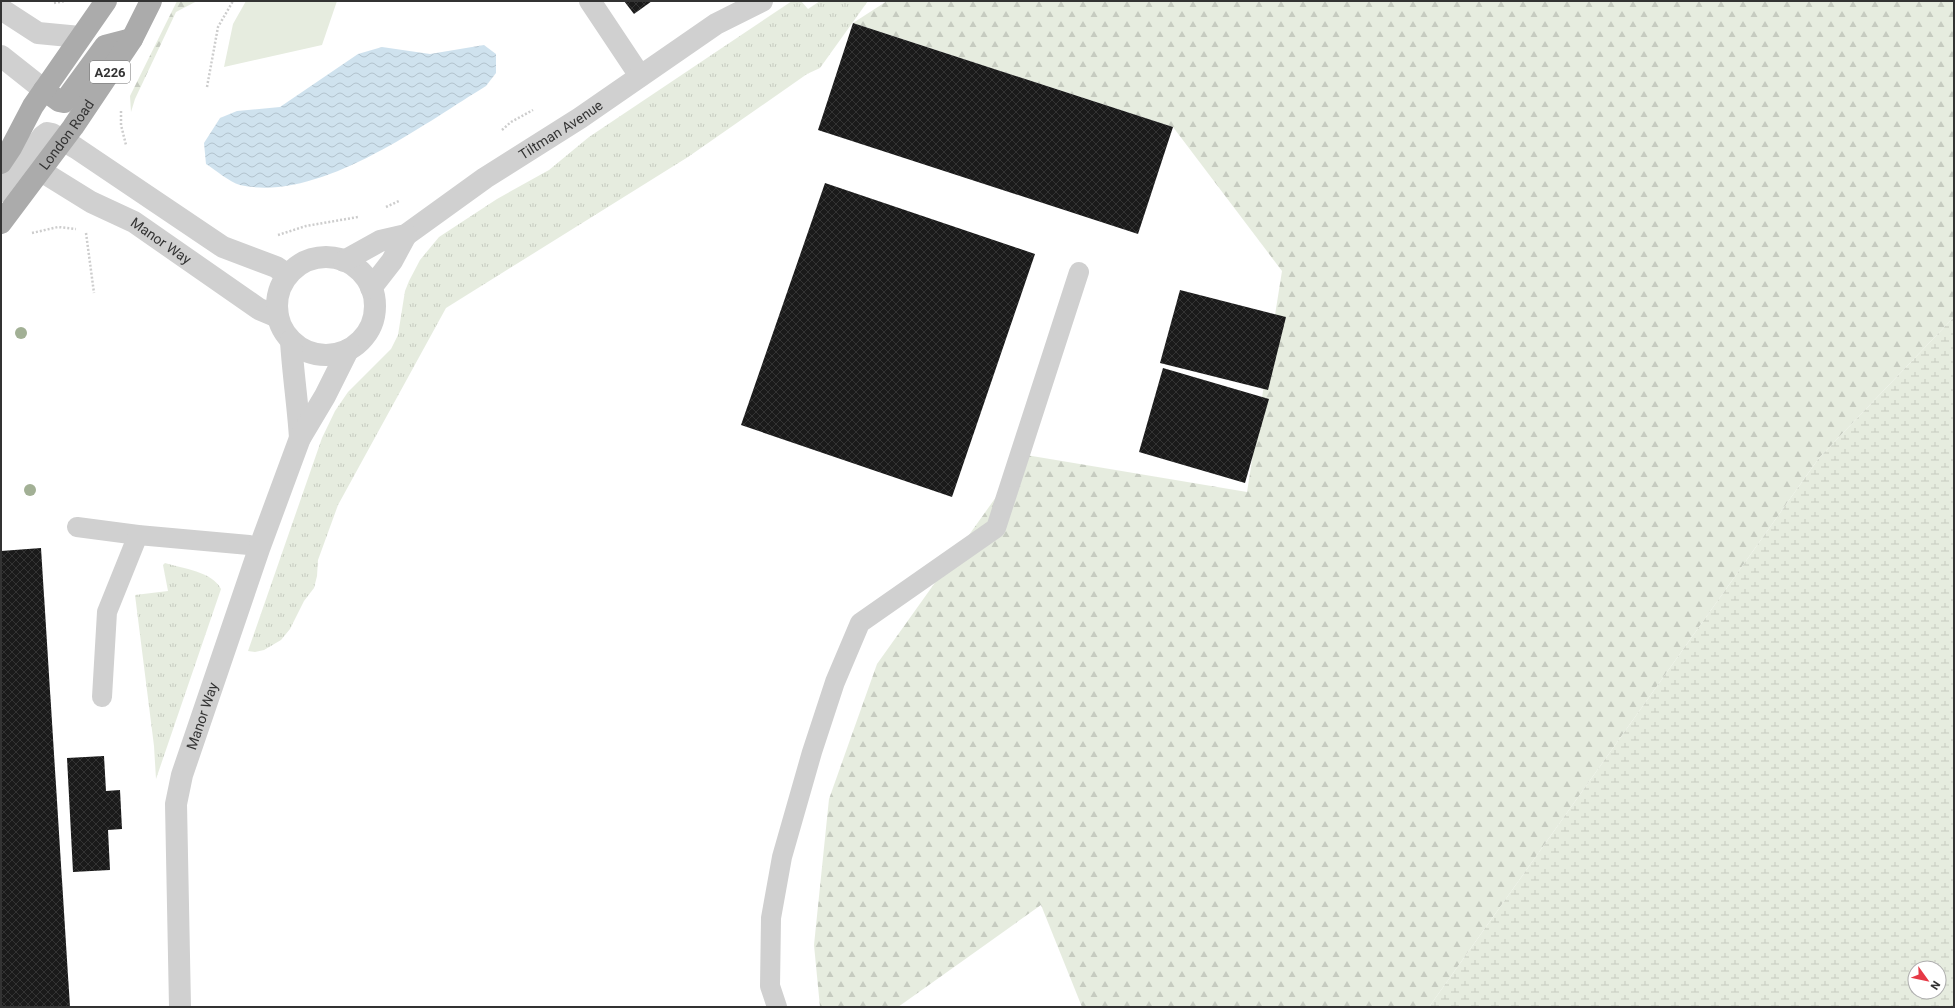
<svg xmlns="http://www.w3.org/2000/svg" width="1955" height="1008" font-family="Roboto,sans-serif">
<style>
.grass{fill:url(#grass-tufts)}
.forest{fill:url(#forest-firs)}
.wetland{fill:url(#wetland-marsh);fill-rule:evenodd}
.park{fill:#e6ecdf}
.water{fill:url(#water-waves)}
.building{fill:url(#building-cross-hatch)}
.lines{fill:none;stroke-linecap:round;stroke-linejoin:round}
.path{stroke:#cdcdcd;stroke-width:2.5;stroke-dasharray:2 2;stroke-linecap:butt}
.service{stroke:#d0d0d0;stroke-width:20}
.minor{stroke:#d0d0d0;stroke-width:22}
.primary{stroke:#ababab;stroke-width:22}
.tree{fill:#a2b095}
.labels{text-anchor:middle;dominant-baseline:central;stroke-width:4;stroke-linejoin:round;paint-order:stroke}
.shield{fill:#fff;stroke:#707070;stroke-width:1}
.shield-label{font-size:13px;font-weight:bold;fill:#333}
.street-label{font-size:14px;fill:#333;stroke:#fff}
</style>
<defs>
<pattern id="grass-tufts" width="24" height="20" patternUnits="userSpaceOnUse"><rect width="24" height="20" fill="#e6ecdf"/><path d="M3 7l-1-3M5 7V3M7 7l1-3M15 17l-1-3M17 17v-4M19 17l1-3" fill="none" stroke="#c6cbc0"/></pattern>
<pattern id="forest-firs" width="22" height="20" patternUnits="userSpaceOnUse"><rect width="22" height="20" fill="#e6ecdf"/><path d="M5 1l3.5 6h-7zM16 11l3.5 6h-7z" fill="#c6cbc0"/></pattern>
<pattern id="wetland-marsh" width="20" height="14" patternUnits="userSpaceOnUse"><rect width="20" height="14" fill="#e6ecdf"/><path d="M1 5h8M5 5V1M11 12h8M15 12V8" fill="none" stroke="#c6cbc0"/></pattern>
<pattern id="water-waves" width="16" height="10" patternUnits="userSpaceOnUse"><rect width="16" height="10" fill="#cfe2ee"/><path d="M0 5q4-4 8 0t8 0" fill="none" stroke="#b2c2cd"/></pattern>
<pattern id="building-cross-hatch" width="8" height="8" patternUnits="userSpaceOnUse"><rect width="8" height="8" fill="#1a1a1a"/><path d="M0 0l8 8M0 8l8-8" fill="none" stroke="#333"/></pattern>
</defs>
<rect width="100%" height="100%" fill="#fff"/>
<g class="grass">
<path d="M792,1H801L808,9L820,1H868L820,68L807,74L688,157L446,308L338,505L318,560L317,576L314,588L304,601L290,629L281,640L264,650L255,652L248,651L322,438L335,411L348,392L391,349L398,335L405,291L409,281L420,260L439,237L497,199L549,170L589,137Z"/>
<path d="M165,563C183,569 212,571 221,589L156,779L154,746L135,595L168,591L163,565Z"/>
</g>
<g class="forest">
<path d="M177,1H197L176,12L135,99L131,112L130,96Z"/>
<path d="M887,1H1954V317L1819,458L1429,1007H1082L1041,905L898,1007H820L814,945L829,799L877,664L1026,455L1247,492L1282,271L1173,127L853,23Z"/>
</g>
<path class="wetland" d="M1954,317V1007H1429L1819,458ZM1915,968H1939V992H1915Z"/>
<path class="park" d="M246,1H337L322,45L224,67L233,24Z"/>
<path class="water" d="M484,45L496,54V73L486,86C422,125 319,203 240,185C229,182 216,170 206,164L204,143L220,118L237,111L280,107L358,54L382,47L430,54Z"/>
<g class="building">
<path d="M624,1H652L634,14Z"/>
<path d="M853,23L1173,127L1138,234L818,130Z"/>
<path d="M825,183L1035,254L952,497L741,425Z"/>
<path d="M1180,290L1286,317L1268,390L1160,363Z"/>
<path d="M1163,368L1269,399L1245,483L1139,452Z"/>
<path d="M41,548L70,1007H1V551Z"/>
<path d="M104,756L106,791L120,790L122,829L108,830L110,870L73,872L67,758Z"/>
</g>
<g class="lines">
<g class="path">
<path d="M54,3L65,1"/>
<path d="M207,87L218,27L233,1"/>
<path d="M121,111V125L126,145"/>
<path d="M502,130L511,122L533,110"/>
<path d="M386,207L399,201"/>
<path d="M32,233L58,227L76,229"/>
<path d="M86,233L94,293"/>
<path d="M278,235L306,226L358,217"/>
</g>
<g class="service">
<path d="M77,527L138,535L249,545L259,549"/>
<path d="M102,697L107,612L138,535"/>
<path d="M777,1007L770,986L771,918L782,857L812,752L835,682L860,623L996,528L1079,272"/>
</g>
<g class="minor">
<path d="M590,1L640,76"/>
<path d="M1,9L38,33L80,37"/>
<path d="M1,56L44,90"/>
<path id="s1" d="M27,157L41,171L91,202L134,222L259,309L278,317"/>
<path d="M1,191L43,136L47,133L52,134L76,148L223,247L276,267L288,275"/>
<circle cx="326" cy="306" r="49"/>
<path id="s2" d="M344,261L380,241L406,235L485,178L580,118L716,24L762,1"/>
<path d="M371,288L392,261L406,235"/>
<path d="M291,341C293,374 298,406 300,438"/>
<path id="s3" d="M180,1007L176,804L182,775L259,549L300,438L325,396L348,350"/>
</g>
<g class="primary">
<path d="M44,90L59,101L64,102L105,46L132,39"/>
<path d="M1,163L11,148L33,106L106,1"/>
<path id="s4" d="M1,223L73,127L132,39L151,1"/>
</g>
</g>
<g class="tree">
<circle cx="21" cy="333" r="6"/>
<circle cx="30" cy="490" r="6"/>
</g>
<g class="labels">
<rect class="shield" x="90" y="61" width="40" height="22" rx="3"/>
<g class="shield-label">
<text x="110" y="72">A226</text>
</g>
<g class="street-label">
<text stroke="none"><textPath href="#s2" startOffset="255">Tiltman Avenue</textPath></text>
<text stroke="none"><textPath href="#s4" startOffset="110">London Road</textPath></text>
<text stroke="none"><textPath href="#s1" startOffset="159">Manor Way</textPath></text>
<text stroke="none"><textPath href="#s3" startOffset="295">Manor Way</textPath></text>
</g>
</g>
<rect width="1955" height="1008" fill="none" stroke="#333333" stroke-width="4"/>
<g transform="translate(1927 980) rotate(123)"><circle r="19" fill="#ffffff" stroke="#adadad"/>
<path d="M0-3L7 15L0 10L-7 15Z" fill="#e63946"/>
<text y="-6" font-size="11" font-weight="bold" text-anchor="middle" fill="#333333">N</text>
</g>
</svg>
